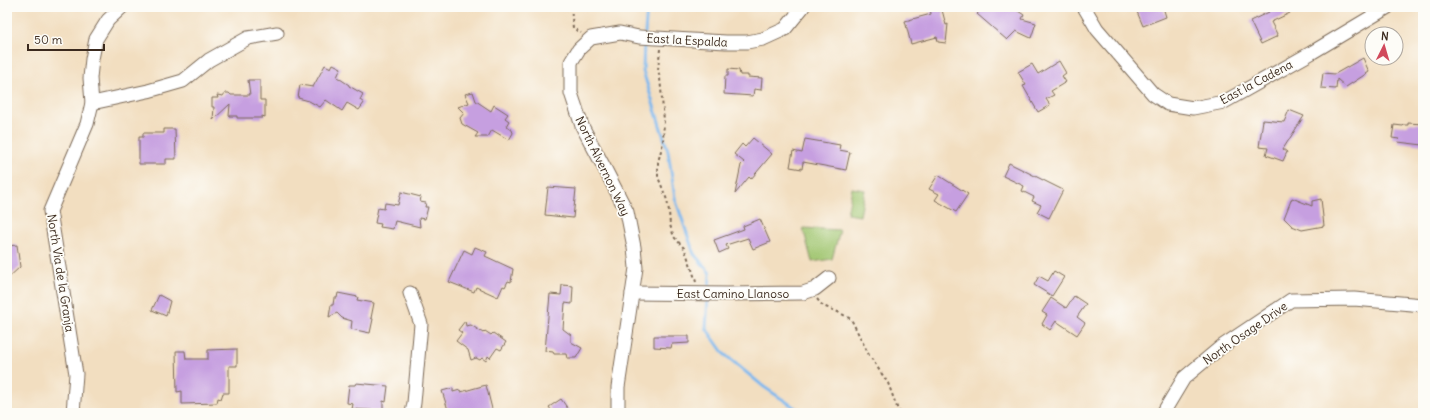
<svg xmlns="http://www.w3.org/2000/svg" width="1430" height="420" font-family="Delius,sans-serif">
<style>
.green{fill:#a1c671;stroke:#6e7848}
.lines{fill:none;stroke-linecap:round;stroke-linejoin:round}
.stream{stroke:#7cb8ee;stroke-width:3}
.building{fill:#c69fe0}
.minor-casing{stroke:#7b6957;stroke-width:15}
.path{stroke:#7b6957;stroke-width:2;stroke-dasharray:3 3;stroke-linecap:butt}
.minor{stroke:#fff;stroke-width:13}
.labels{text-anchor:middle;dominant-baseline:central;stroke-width:3.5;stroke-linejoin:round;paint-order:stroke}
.street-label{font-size:12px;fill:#3b2a1e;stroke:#fdfcf7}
</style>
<rect width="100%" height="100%" fill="#fdfcf7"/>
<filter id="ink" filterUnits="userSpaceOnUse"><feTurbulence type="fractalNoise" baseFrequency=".025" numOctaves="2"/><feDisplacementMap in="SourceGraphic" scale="8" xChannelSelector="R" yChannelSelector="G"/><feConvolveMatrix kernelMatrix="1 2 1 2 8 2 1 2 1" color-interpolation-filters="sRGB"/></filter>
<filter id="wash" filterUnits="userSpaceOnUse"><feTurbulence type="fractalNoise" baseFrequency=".012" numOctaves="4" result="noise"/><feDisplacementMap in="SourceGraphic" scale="16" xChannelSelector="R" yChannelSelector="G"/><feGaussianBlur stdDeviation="0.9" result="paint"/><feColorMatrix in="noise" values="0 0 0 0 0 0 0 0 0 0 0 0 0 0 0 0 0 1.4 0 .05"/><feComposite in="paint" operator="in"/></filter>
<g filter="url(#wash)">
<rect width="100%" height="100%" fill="#f2dec0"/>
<g class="green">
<path d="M852,188L865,190L860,216L847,214Z"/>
<path d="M803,228L840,230L832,259L812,262Z"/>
</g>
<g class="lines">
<g class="stream">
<path d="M645,33L647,7"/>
<path d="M644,41L643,71L668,151L675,198L694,254L710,273L709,291"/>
<path d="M708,297L706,328L724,354L764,387L803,413"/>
</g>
</g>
<g id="blocks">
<g class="building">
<path d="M937,7L939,11L942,10L946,25L948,24L946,43L938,42L937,37L911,44L905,21L931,14L930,8Z"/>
<path d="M984,7H1012L1024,15L1022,19L1036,23L1031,38L1016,31L1007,40L977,14Z"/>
<path d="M1135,7H1163L1166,17L1143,26Z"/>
<path d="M1267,7H1288L1290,13L1271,22L1278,36L1261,44L1250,21L1269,12Z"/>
<path d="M1363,58L1369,72L1346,87L1337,79L1336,89L1321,88L1323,73L1335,74Z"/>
<path d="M1059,61L1066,73L1062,76L1066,82L1051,91L1054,95L1046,99L1050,105L1038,112L1023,86L1026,85L1018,72L1032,64L1038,74Z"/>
<path d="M333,64L341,68L337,77L349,85V86L363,94L360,100L364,103L359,110L347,103L342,111L326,100L320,107L309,101L298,98L300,85L313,87L325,65L331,68Z"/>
<path d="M728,69L739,70L740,75H748V77L762,78L761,90L754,89L753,96L724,94L725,76H728Z"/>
<path d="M248,80H260V100H265V117L262,116V118H237V116H229L230,104L213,120L214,107H212V98H218L217,95L223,96L225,93H229L231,95H250Z"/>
<path d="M473,92L476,101L491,111L494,105L508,114L505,118L509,121L506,126L512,130L513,133L509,140L492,130L488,137H475L478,133L462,124L460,118L464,113L458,107L469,103L465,94Z"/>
<path d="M1289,110L1304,116L1283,149L1287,152L1283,161L1266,155L1268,148L1259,147L1263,120L1284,122Z"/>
<path d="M1408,123L1423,124V145L1398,142L1399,139L1392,138L1394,125L1403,126L1404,125H1408Z"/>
<path d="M164,129H175L176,159H166V164H139V137H143V133H164Z"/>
<path d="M753,138L772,154L751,179L749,177L735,194L741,165L744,162L734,154L742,144L745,147Z"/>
<path d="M805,139L840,145L839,150L850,152L846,170L803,162L802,169L790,167L793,151L802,153Z"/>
<path d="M1009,163L1063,190L1049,218L1037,212L1041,205L1032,201L1034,197L1022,191L1024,186L1003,176Z"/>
<path d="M938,175L968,194L956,212L935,200L939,194L929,189Z"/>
<path d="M548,187L576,189L573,218L545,215Z"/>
<path d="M401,192L421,197L420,202L426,203L425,207H428L425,219L419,218L420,227L395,221L393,229L380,227L381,224L375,223L378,208L384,209L385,203L398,205Z"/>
<path d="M1292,198L1312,206V201L1321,199L1324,226L1302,230L1292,226L1284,218Z"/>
<path d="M760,219L770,242L753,249L748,238L726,245L728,249L719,253L714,240L744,229L743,226Z"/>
<path d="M17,245L20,267L7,279V246Z"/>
<path d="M475,247L487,252L485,256L513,269L511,282L508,281L505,287L503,286L498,297L476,287L474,292L449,282L464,250L472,254Z"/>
<path d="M1054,271L1064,277L1052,296L1034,285L1039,276L1048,281Z"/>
<path d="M562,285L573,286L572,304L565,303L563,329L571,335V342L582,348L576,358H567L566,354H554L553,352L545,351L550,294L561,295Z"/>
<path d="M338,293L358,297L357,300L374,303L371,318L373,319L370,333L351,329L352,321L342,318L337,313L329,317L331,305H333L334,298H337Z"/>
<path d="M159,295L170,301L166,316L152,310Z"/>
<path d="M1074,296L1086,304L1077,317L1085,323L1077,335L1056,321L1050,330L1042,324L1047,315L1042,312L1051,298L1066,308Z"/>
<path d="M465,321L466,326L471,325L483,333L485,331L491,335L493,333L506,342L501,350L497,348L490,358L488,356L486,361L482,358L480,360L476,358L471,360L468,350L456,341L462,333L458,330Z"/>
<path d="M654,336H689V343L672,344L671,348L654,347Z"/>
<path d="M237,349V366H229V393H223L221,399L218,398L217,403L182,404V391L177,392L176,351H185L186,359H208V350Z"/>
<path d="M356,383L388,386L386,402L383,401V411L352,409L353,404L347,403L349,385H355Z"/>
<path d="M486,385L493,413H449L442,391L453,388V392L460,390L461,392Z"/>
<path d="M561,399L571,413H553L549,407Z"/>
</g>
</g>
</g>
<g filter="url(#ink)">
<use href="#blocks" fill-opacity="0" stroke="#7b6957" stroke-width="1"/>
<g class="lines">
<g class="minor-casing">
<g id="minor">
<path d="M1084,7L1097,29L1153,94L1168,104L1193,108L1224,102L1311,53L1388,7"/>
<path d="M92,103L148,91L183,81L209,60L248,38L277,33"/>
<path d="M410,293L421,324L414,403L412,413"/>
<path d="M632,293L727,294L803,293L815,289L829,278"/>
<path d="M73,413L76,374L50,211L87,124L92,103L90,78L92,59L96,39L108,20L122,7"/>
<path d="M618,413V387L636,268L634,247L627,212L605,169L582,126L571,93V62L579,49L591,38L620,33L639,37L726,42H747L763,39L785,29L803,7"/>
<path d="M1163,413L1184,378L1221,347L1291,300L1354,299L1423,305"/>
</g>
</g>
<g class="path">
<path d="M571,7L573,28L581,33"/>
<path d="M660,49L658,70L660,78L664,120L663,143L658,162V177L667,200L669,211L670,225L674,237L684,248L691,266L696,282"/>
<path d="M817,299L823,306L838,312L851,319L869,355L888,383L898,410L901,413"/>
</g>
<use href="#minor" class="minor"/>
</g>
</g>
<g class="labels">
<g class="street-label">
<text transform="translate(687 40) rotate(3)">East la Espalda</text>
<text transform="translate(1256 82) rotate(-28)">East la Cadena</text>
<text transform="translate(603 166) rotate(64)">North Alvernon Way</text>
<text transform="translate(61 273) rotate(81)">North Via de la Granja</text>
<text x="733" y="293">East Camino Llanoso</text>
<text transform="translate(1245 333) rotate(-35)">North Osage Drive</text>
</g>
</g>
<rect width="1430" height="420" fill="none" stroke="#fdfcf7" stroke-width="24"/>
<g transform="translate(1384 46) rotate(5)"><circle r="19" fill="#fdfcf7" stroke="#afa8a0"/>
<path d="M0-3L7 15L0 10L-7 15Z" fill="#d1495b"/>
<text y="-6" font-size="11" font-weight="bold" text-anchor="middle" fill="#3b2a1e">N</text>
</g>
<path d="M28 44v6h76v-6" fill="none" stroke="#3b2a1e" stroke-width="2"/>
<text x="34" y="44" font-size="12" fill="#3b2a1e" stroke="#fdfcf7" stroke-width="3" paint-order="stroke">50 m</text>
</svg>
